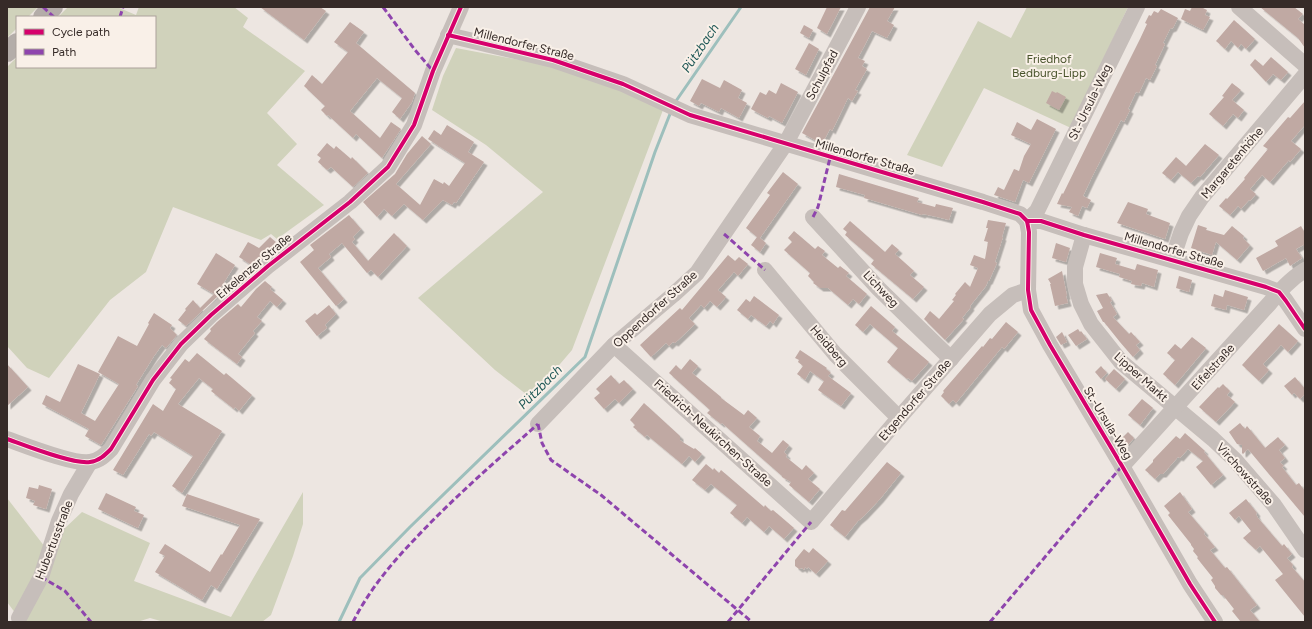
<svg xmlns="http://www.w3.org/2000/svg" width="1312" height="629" font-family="Figtree,sans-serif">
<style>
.green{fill:#d0d2bb}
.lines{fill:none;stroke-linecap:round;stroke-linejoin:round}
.stream{stroke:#9dbfbc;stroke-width:3}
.building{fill:#c0a9a3;filter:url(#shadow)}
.minor{stroke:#c6beba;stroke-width:16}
.major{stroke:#b4ada9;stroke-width:20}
.quiet{stroke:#8e44ad;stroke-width:3;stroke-dasharray:6 3;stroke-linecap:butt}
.cycleway-casing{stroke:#f9f0e8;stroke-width:6}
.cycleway{stroke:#d6006c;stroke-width:4}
.labels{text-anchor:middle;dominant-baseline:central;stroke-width:4;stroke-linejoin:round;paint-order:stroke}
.street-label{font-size:12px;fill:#362b28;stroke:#f9f0e8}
.park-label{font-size:12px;fill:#49542c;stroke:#f9f0e8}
.water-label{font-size:13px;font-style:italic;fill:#1e5756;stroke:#f9f0e8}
</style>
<defs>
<filter id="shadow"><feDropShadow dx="3.5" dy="3.5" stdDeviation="0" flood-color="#0004"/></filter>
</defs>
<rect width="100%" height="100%" fill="#ede6e1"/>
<g class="green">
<path d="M7,7H38L28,17H17V28L7,38Z"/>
<path d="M68,7H117L136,15L139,7H234L248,18L243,27L305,71L267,113L297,144L277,165L324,205L277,239L271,234L261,240L173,207L146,272L110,300L49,378L27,368L7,346V67L17,57V67H155V17H58Z"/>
<path d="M1027,7H1128L1071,128L984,88L942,167L907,155L978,21L1011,38Z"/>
<path d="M456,48L552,66L626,92L663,110L572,350L531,398L495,370L418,298L543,192L486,145L432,110L443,76Z"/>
<path d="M303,492V524L293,556L271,615L262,622H164L150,618L137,622H22L7,602V498L45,547L82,512L150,543L134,581L231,617Z"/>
</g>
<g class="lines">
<g class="stream">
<path d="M676,101L741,7"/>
<path d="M339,622L360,578L410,527L585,357L655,152L670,114"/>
</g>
</g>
<g class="building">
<path d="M260,7H320L326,11L304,40Z"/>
<path d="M827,7H841L827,34L817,28Z"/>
<path d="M870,7H895L887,21L894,25L887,38L872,31L858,58L865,61L862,66L867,69L855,90L858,91L852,101L848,98L832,131L830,129L822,144L802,133Z"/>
<path d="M1192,7H1201L1207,10L1205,15L1210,17L1203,30L1181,19L1185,9L1190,11Z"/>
<path d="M1260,7H1294L1303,14L1298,19L1305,25V48L1298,38Z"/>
<path d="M1161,9L1178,18L1173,28L1170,29L1163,43L1165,44L1155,65L1157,66L1150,80L1146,78L1139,93L1136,92L1128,109L1130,110L1124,122L1121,120L1092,177L1083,196L1091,200L1087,208L1082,206L1078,216L1069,212L1072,207L1057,204L1062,193L1063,194L1091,137L1140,39L1147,24L1145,23L1149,15L1151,16L1154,11L1158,13Z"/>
<path d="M1234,20L1255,39L1246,49L1241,44L1238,48L1231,41L1225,49L1216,41Z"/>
<path d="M350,22L364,32L356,43L415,93L412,102L400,119L392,112L402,98L377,78L350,111L380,138L391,122L401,129L382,158L356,134L353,138L328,115L327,116L321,110L325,106L304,86L312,75L322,84L348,52L334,42Z"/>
<path d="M804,25L813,30L809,38L800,33Z"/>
<path d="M809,43L819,49L806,75L795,69Z"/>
<path d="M1271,57L1288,72L1281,80L1273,74L1266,82L1250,65L1255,59L1263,66Z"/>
<path d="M702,79L720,88L724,80L742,90L738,98L747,103L739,118L721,108L719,112L701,103L699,106L690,101Z"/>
<path d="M781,83L798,92L782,123L769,116L768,118L751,109L760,92L766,95L769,90L776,94Z"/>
<path d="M1232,83L1241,90L1232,100L1244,110L1238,118L1233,114L1223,126L1209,114L1224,97L1222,96Z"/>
<path d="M1052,91L1056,93L1057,92L1066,97L1059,110L1046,103Z"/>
<path d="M1305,101V125L1291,141L1301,149L1290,162L1289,160L1270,182L1262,175L1250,189L1256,194L1250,201L1249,200L1241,209L1238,206L1230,215L1219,206L1226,198L1227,199L1228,198L1245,179L1244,178L1268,149L1263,146L1288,117L1290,118Z"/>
<path d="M1037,119L1056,129L1029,183L1023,180L1015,202L994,195L998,187L1004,190L1014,169L1019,171L1024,156L1031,144L1011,135L1017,122L1031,130Z"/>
<path d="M447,125L474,142L468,152L484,162L456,203L454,202L452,205L443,200L423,220L404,204L392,216L384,209L377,217L363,202L395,174L407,154L422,136L431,144L396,184L420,205L434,179L443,184L444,182L449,186L465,163L428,139L434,130L441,135Z"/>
<path d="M327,143L334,149L336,146L351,159L352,157L368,173L353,187L331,167L327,170L318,162L321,158L317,155Z"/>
<path d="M1205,144L1219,155L1200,177L1198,176L1191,183L1178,172L1171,180L1162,173L1176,157L1186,166Z"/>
<path d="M783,172L798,184L760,238L766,243L760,252L751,245L757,237L746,228L770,195L767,193Z"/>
<path d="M839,174L919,198L917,202L935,207L936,204L953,208L949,220L937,217L923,214L922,215L864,198L865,195L836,187Z"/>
<path d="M1128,202L1148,209L1146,214L1170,223L1165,239L1117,223Z"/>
<path d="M349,215L361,229L353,237L355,239L352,242L368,261L394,233L407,246L378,277L371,270L367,273L342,243L329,254L331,257L318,268L344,299L336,306L300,262L314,250L310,245Z"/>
<path d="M988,220L1006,223L1002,237H1003L995,262L997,263L989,281H988L986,286L970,306L971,307L962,318L964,319L945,340L924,319L930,311L939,319L954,301L952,300L956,295L955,294L965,282L970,287L978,268L970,265L974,255L985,259L988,242L984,241L988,228H986Z"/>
<path d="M850,221L885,252L892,244L899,250L895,254L914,271L910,275L924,287L913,299L871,264L874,260L845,235L847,232L843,229Z"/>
<path d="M1198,225L1207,228L1206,230L1224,235L1232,226L1244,236L1243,238L1250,245L1237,260L1216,242L1212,255L1191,248Z"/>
<path d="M1301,226L1305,233V244L1296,249L1302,258L1290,266L1286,258L1263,271L1256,258L1278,246L1275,241Z"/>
<path d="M794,231L815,249L818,246L825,251L822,255L838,268L840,266L849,273L846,276L867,294L859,304L853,299L848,305L828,288H820L813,283L814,282L808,276L810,273L784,250L792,242L788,238Z"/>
<path d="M270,237L277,243L274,246L275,247L253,266L239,257L248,242L259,248Z"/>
<path d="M1056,243L1070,248L1066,262L1052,258Z"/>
<path d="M216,253L235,265L216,295L197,284Z"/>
<path d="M1100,253L1117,258L1115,264L1135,270L1137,264L1158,270L1154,287L1142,283L1141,286L1131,284L1132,281L1119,277L1120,274L1096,267Z"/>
<path d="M728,255L735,261L739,257L748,264L738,276L734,272L718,290L726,297L717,307L710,301L704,308L701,305L689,318L695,324L675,343L673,342L669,346L666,343L651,357L640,345L680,308L682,310Z"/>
<path d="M1062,271L1067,296H1066L1068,303L1055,306L1050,284H1051L1048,279Z"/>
<path d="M1179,276L1192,280L1189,292L1176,288Z"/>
<path d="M265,281L272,287L270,289L283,300L277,307L270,301L257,317L262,321L253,331L255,333L238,354L242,357L237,364L204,339L211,331L210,329L217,322L238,304L241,307L256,289Z"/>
<path d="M1225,290L1248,297L1244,310L1227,305L1226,310L1211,306L1214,294L1223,297Z"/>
<path d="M1107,293L1112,301L1110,302L1117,314L1113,317L1129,334L1131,332L1140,342L1136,345L1140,350L1133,357L1120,342L1104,322H1103L1097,311L1103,308L1096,295Z"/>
<path d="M214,294L218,296L186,326L178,320L186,310L185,309L193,300L200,308Z"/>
<path d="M754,296L779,315L773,324L770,321L766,326L751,315L748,319L737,310L746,299L750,302Z"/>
<path d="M329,305L336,314L325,325L327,328L317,336L305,321L315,313L317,315Z"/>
<path d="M871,306L895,327L892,331L929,362L912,381L908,378L907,379L887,362L898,348L870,324L863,332L855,325Z"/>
<path d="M154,313L172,325L170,328L177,335L166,348L162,345L154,356L136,385L138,386L101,445L85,436L89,429L42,404L46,395L60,402L78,364L100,374L81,413L95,421L119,384L98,372L118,336L137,346L149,324L148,323Z"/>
<path d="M1006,322L1018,332L1004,349L1002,347L956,403L953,400L949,404L941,396L944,392L943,391L982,346L983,347L990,338L992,339Z"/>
<path d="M1279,324L1298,341L1288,352L1281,345L1263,364L1269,370L1259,381L1242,365Z"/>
<path d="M1078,329L1080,332L1081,331L1087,339L1076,346L1068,335Z"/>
<path d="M1062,332L1067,342L1061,345L1056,337Z"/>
<path d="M1192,337L1206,348L1175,385L1163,374L1175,360L1167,353L1175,344L1181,349Z"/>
<path d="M800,350L827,368L826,369L831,373L828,376L851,393L841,406L818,390L824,381L810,371L805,380L797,374L803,366L798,362L799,360L795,358Z"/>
<path d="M197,353L224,375L226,373L252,395L239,411L235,407L234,409L211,391L213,389L199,378L178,404L222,431L182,493L172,486L193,456L154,432L151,436L149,434L123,475L113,470L153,404L163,411L176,389L169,383L172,379L170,378L185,359L189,362Z"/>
<path d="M690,359L698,366L692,373L721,397V398L744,415L748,410L757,418L749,427L760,436L757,441L772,453L783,440L789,445L784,452L787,455L786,457L802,470L806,465L814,473L808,479L820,489L809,502L789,485L791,482L782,477V476L740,439L722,423L721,424L707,413L710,410L669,373L676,365L681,370Z"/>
<path d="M7,364L28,387L7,406Z"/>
<path d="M1101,366L1107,373L1101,379L1095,372Z"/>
<path d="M1114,369L1125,379L1116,389L1105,379Z"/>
<path d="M611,375L619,384L624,380L633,389L619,403L615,399L604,409L594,398L600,393L596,389Z"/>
<path d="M1295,377L1305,389V394L1300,399L1294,393L1292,395L1284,386Z"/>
<path d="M1223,384L1230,391L1227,395L1235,402L1216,422L1199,407L1218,387L1219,388Z"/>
<path d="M1142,399L1153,408L1140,425L1128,415Z"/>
<path d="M644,403L680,436V440L684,443L694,449L695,448L702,454L695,462L689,456L682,464L647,435L645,437L633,427L635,425L630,420Z"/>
<path d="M1240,423L1245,429L1247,426L1265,448L1278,437L1285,445L1279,450L1285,458L1280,462L1284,466L1282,467L1296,485L1299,483L1305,491V517L1248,449L1243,454L1242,453V445L1237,444L1229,432Z"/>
<path d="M1128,432L1134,438L1128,445L1121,439Z"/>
<path d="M1185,433L1205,451L1204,452L1223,475L1211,485L1196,467L1203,461L1188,449L1180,458L1178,457L1163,474H1160L1155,479L1145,470L1153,462V460L1176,436L1180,439Z"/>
<path d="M887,462L901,473L880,499L864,516L858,521L845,537L830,525L842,510L845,511Z"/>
<path d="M706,464L713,470L714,468L719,473L721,470L764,507L765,505L771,511L773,510L794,528L784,539L769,526L764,532L747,517L742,523L730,513L737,505L711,484L705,490L692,480Z"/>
<path d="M39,485L52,489L46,509L33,505L35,501L26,498L29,487L38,489Z"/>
<path d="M1180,492L1192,509L1188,512L1205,532L1204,534L1215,547L1210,550L1225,568L1227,567L1257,605L1250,610L1260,622H1241L1232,611L1234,609L1223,595H1221L1215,588V586L1211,580L1213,578L1197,558L1198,557L1193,551L1194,549L1191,545V544L1168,515L1170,513L1164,506Z"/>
<path d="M106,493L136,507L134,511L144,515L138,528L98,509Z"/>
<path d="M187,494L260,519L217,589L211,585L202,600L155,572L165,556L159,553L165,544L210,572L221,554L222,555L240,525L182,506Z"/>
<path d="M1246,499L1257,513L1256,514L1258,518L1282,546L1284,544L1292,554L1287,558L1293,565L1292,567L1305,582V617L1275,580L1283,574L1260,546L1256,550L1243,538L1251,531L1239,516L1235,520L1229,513Z"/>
<path d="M813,548L828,561L816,574L808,567L807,569L805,567L804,570L802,568L799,569L795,566V560L804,549L809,553Z"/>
</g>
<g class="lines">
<g class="minor">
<path d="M1239,7L1305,65"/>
<path d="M448,35L553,60L623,84L690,115L983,202L1020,214L1027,221H1041L1084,235L1266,287L1279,292L1286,301L1305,329"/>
<path d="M813,217L879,289L951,359"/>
<path d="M1027,221L1029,232L1028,290L1031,310L1050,345L1122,466L1190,584L1215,622"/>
<path d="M1027,221L1037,211L1137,7"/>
<path d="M1084,235L1075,267V284L1081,304L1091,324L1121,362L1213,439L1235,460L1274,505L1305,550"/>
<path d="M1172,260L1181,233L1189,216L1202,197L1305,75"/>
<path d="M765,270L835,354L899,418"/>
<path d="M614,345L811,522L899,418L990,314L1013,295L1028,290"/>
<path d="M538,424L614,345L673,295L697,273L786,143L858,7"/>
<path d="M7,439C24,445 74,465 90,462C99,461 105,455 111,449L153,380L181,344L211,315L268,266L350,202L388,167L414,125L433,71L461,7"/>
<path d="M1122,466L1269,304C1280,291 1290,279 1305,270"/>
<path d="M19,618L41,577L59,521L71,494L90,462"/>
</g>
<g class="major">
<path d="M43,17L53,7"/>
<path d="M7,52L17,43"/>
</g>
<g class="quiet">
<path d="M43,7L54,17"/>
<path d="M383,7L415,50L433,71"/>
<path d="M120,17L123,7"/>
<path d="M813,217L818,207L830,158"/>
<path d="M724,234L765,270"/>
<path d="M538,424L542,443L551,460L601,495L752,622"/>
<path d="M41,577L65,591L91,622"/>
<path d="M353,622C368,592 390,565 413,541C452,499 495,462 538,424"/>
<path d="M728,622L811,522"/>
<path d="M990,622L1122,466"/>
</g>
<g class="cycleway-casing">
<g id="cycleway">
<path d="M448,35L553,60L623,84L690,115L983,202L1020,214L1027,221H1041L1084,235L1266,287L1279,292L1286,301L1305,329"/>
<path d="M1027,221L1029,232L1028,290L1031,310L1050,345L1122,466L1190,584L1215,622"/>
<path d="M7,439C24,445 74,465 90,462C99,461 105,455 111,449L153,380L181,344L211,315L268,266L350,202L388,167L414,125L433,71L461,7"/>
</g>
</g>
<use href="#cycleway" class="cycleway"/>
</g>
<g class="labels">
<g class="street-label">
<text transform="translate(524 44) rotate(14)">Millendorfer Straße</text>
<text transform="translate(822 75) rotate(-62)">Schulpfad</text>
<text transform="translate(1090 102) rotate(-64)">St.-Ursula-Weg</text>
<text transform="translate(865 157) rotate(16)">Millendorfer Straße</text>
<text transform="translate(1232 163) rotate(-50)">Margaretenhöhe</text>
<text transform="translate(1174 250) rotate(16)">Millendorfer Straße</text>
<text transform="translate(254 266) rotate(-40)">Erkelenzer Straße</text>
<text transform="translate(881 289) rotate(46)">Lichweg</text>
<text transform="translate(655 309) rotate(-42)">Oppendorfer Straße</text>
<text transform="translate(829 346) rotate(49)">Heidberg</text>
<text transform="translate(1213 367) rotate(-48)">Eifelstraße</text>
<text transform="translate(1141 377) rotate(42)">Lipper Markt</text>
<text transform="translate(915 400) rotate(-49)">Etgendorfer Straße</text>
<text transform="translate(1108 423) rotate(59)">St.-Ursula-Weg</text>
<text transform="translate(713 433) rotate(42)">Friedrich-Neukirchen-Straße</text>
<text transform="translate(1245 474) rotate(48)">Virchowstraße</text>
<text transform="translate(54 540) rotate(-69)">Hubertusstraße</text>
</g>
<g class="park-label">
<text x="1049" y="59">Friedhof<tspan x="1049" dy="14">Bedburg-Lipp</tspan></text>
</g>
<g class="water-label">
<text transform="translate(700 48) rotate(-56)">Pützbach</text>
<text transform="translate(540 387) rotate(-45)">Pützbach</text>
</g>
</g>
<rect width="1312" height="629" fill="none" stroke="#362b28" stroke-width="16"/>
<rect x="16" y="16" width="140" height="52" fill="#f9f0e8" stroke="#aba19b"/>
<rect x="24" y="29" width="20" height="6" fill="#d6006c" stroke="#aba19b"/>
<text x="52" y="36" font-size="12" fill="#362b28">Cycle path</text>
<rect x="24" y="49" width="20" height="6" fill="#8e44ad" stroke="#aba19b"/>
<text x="52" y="56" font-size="12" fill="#362b28">Path</text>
</svg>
